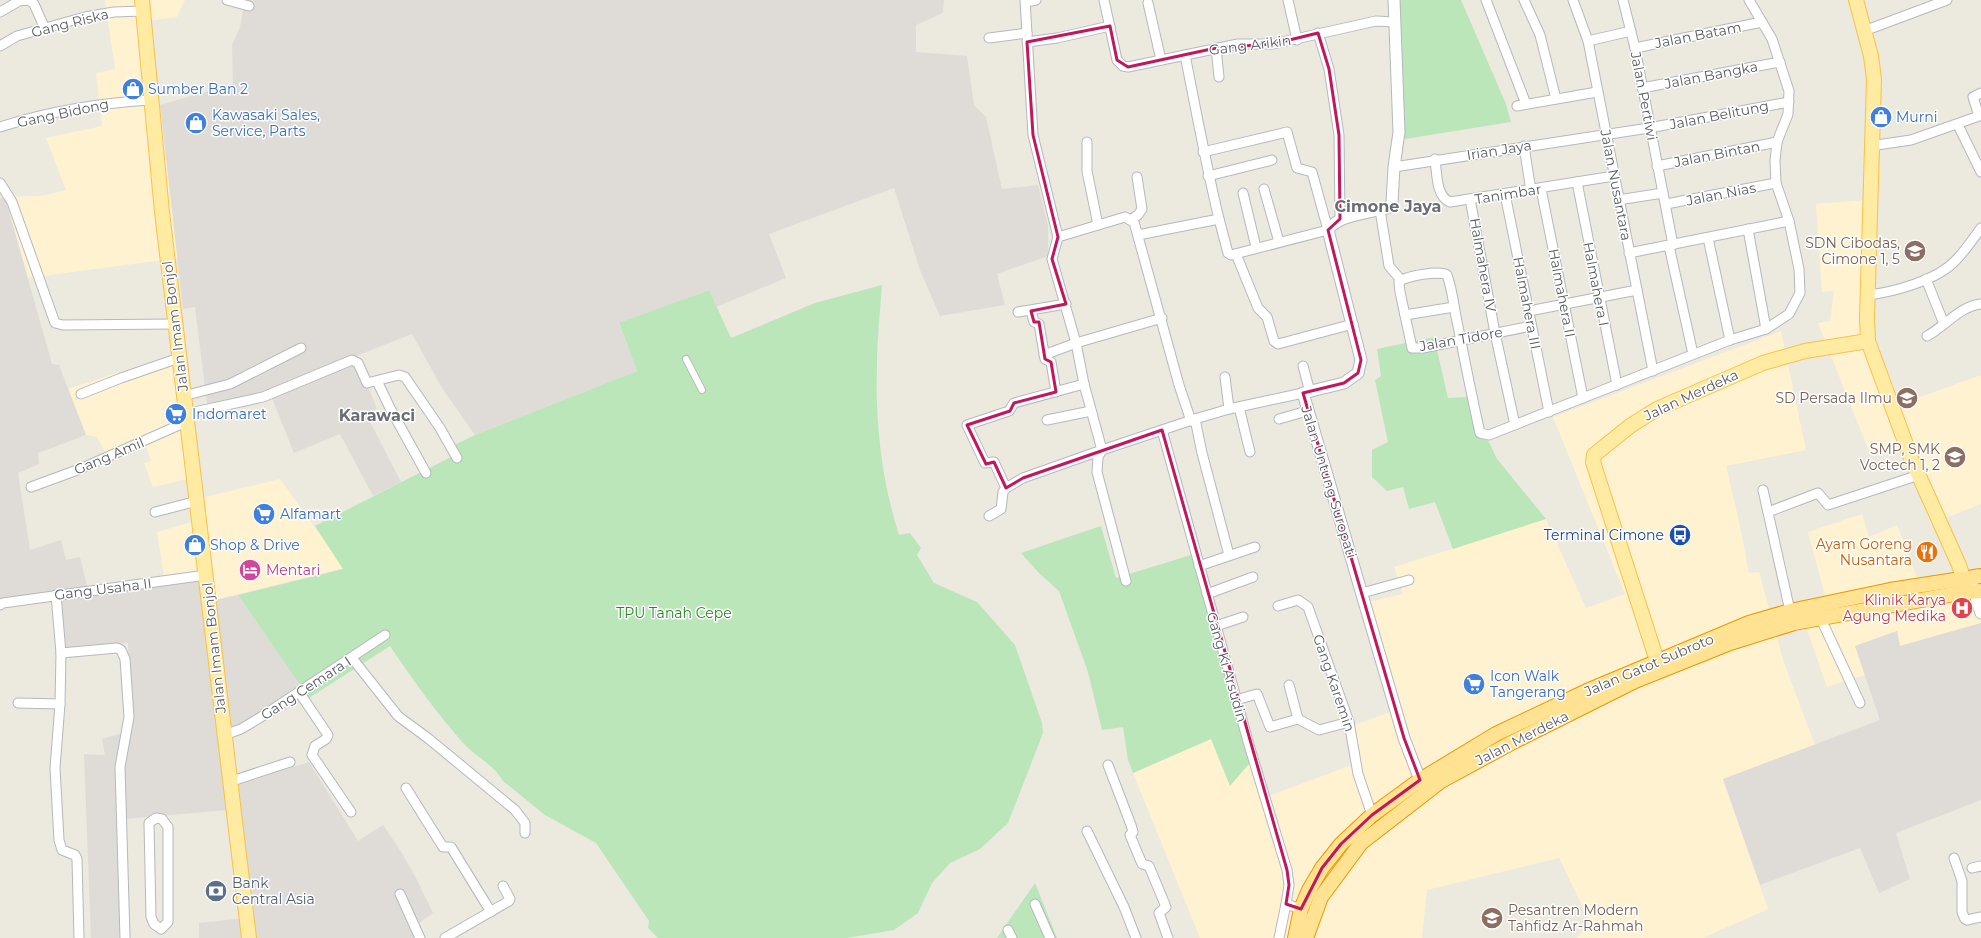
<svg xmlns="http://www.w3.org/2000/svg" width="1981" height="938" font-family="Montserrat,sans-serif">
<style>
.commercial{fill:#fff2d1}
.industrial{fill:#dfdcd7}
.green{fill:#bbe6b9}
.lines{fill:none;stroke-linecap:round;stroke-linejoin:round}
.pedestrian-casing{stroke:#b5b8bd;stroke-width:8}
.minor-casing{stroke:#b5b8bd;stroke-width:11}
.tertiary-casing{stroke:#b5b8bd;stroke-width:13}
.primary-casing{stroke:#f9c04b;stroke-width:16}
.trunk-casing{stroke:#eb9600;stroke-width:16}
.pedestrian{stroke:#fff;stroke-width:6}
.minor{stroke:#fff;stroke-width:9}
.tertiary{stroke:#fff;stroke-width:11}
.primary{stroke:#ffeba1;stroke-width:14}
.trunk{stroke:#ffe292;stroke-width:14}
.marked{fill:none;stroke:#c2185b;stroke-width:3;stroke-linejoin:round}
.labels{text-anchor:middle;dominant-baseline:central;stroke-width:3;stroke-linejoin:round;paint-order:stroke}
.street-label{font-size:14px;fill:#585c61;stroke:#fff}
.shop-label{font-size:14px;fill:#366cbe;stroke:#fff;text-anchor:start}
.education-label{font-size:14px;fill:#785e54;stroke:#fff;text-anchor:end}
.transit-label{font-size:14px;fill:#164399;stroke:#fff;text-anchor:end}
.food-label{font-size:14px;fill:#c56008;stroke:#fff;text-anchor:end}
.hotel-label{font-size:14px;fill:#b23c85;stroke:#fff;text-anchor:start}
.health-label{font-size:14px;fill:#be3a42;stroke:#fff;text-anchor:end}
.park-label{font-size:14px;fill:#2e822e;stroke:#fff}
.service-label{font-size:14px;fill:#4e5e75;stroke:#fff;text-anchor:start}
.quarter-label{font-size:16px;font-weight:bold;fill:#696e73;stroke:#fff}
</style>
<rect width="100%" height="100%" fill="#ece9df"/>
<g class="commercial">
<path d="M105,0H185L177,17L147,21L160,105L178,258L28,278L5,197L42,196L66,190L46,138L102,126L96,73L115,69Z"/>
<path d="M1877,199L1868,323L1901,404L1981,375V504L1931,524L1901,447L1870,454L1818,323L1830,321L1834,291L1822,292L1816,204Z"/>
<path d="M1781,331L1806,450L1726,466L1740,526L1749,573L1759,572L1783,660L1815,745L1723,779L1768,909L1703,938H1577L1590,922L1559,858L1427,890L1422,938H1200L1133,773L1211,739L1230,785L1255,757L1266,797L1354,764L1349,727L1396,710L1360,604L1403,594L1394,567L1546,519L1586,608L1625,594L1553,417Z"/>
<path d="M184,351L201,476L153,487L144,463L151,461L143,439L106,454L97,437L86,435L68,389Z"/>
<path d="M280,479L344,568L215,600L164,577L157,532L192,522L188,501Z"/>
<path d="M1862,514L1869,537L1897,525L1918,580L1981,570V623L1900,646L1897,631L1855,646L1865,675L1827,687L1797,602L1825,596L1808,532Z"/>
</g>
<g class="industrial">
<path d="M245,0H944L943,13L916,25V52L967,56L974,105L986,117L1002,189L1038,185L1048,226V256L997,274L1005,305L940,316L920,270L894,188L769,234L786,278L716,307L708,290L619,324L637,371L475,435L442,388L412,334L356,356L377,409L366,414L401,482L373,496L340,434L294,453L272,398L208,412L195,307L183,309L160,105L233,84L232,45L240,27Z"/>
<path d="M5,197L52,364L59,365L86,435L38,453L39,464L18,473L30,550L61,540L66,560L80,557L88,590L210,569L215,600L238,595L309,698L232,738L237,785L309,762L358,841L383,825L400,850L415,876L433,913L415,926L423,938H199V923L254,917L239,809L124,819L127,938H91L84,754L105,755L102,739L132,730L128,643L64,649L61,598L0,609V199Z"/>
<path d="M1981,623V800L1896,833L1910,879L1879,893L1860,848L1760,885L1723,779L1880,720L1855,646L1897,631L1900,646Z"/>
</g>
<g class="green">
<path d="M1398,0H1461L1506,104L1511,122L1405,139Z"/>
<path d="M882,285C880,312 877,340 877,367C875,423 882,482 899,535L910,533L921,548L917,555L934,583L977,602L1015,645L1042,723L1043,733L1008,823L980,849L950,863L932,883L918,913L894,930L847,938H658L648,928L649,921L596,843L545,815L503,781C494,765 475,756 463,743C436,712 413,680 390,646L309,698L238,595L343,569L315,526L451,457L446,449L475,435L637,371L619,323L709,290L731,338L815,303Z"/>
<path d="M1434,337L1448,398L1467,397L1497,459L1546,519L1453,549L1435,502L1409,509L1403,487L1387,491L1372,477V450L1388,442L1375,380L1381,376L1377,349Z"/>
<path d="M1101,526L1116,578L1191,555L1227,679L1255,757L1230,786L1211,739L1133,773L1128,760L1123,727L1102,730L1088,672L1059,591L1039,573L1021,553Z"/>
<path d="M1035,883L1057,938H997Z"/>
</g>
<g class="lines">
<g class="pedestrian-casing">
<path id="pedestrian" d="M686,359L702,390"/>
</g>
<g class="minor-casing">
<g id="minor">
<path d="M227,0L249,6"/>
<path d="M1025,0L1033,135L1058,237L1052,259L1076,343L1084,384L1102,450"/>
<path d="M1104,0L1117,60L1123,66L1128,67L1238,44H1273L1376,21L1395,22"/>
<path d="M1288,0L1297,40"/>
<path d="M1486,0L1526,104"/>
<path d="M1524,0L1540,35L1556,99"/>
<path d="M1573,0L1588,41L1653,371"/>
<path d="M1623,0L1635,48L1673,245"/>
<path d="M1026,2L1036,0"/>
<path d="M1148,3L1161,60"/>
<path d="M0,12L19,1L29,0L34,4L45,29"/>
<path d="M1864,31L1947,0"/>
<path d="M1318,33L1329,69L1339,135L1340,219"/>
<path d="M989,38L1027,33"/>
<path d="M1588,41L1631,31"/>
<path d="M1027,42L1057,38L1110,26"/>
<path d="M0,46L17,36L85,17L114,12L142,11"/>
<path d="M1216,48L1219,77"/>
<path d="M1635,48L1762,22"/>
<path d="M1185,55C1196,110 1206,165 1219,219"/>
<path d="M1642,88L1780,62"/>
<path d="M1517,106L1597,92"/>
<path d="M1958,125L1981,172"/>
<path d="M0,127C50,111 98,103 150,100"/>
<path d="M1087,142V171L1098,225"/>
<path d="M1524,146L1531,191"/>
<path d="M1870,146L1911,140L1979,116L1973,97L1981,93"/>
<path d="M1435,159C1437,173 1436,197 1450,202L1614,176"/>
<path d="M1657,166L1777,142"/>
<path d="M1394,167L1649,128L1789,102"/>
<path d="M1208,176L1272,160"/>
<path d="M1577,182L1617,385"/>
<path d="M0,183L12,202L55,323L63,325L175,324"/>
<path d="M1264,189L1279,242"/>
<path d="M1541,189L1583,398"/>
<path d="M1243,193L1256,247"/>
<path d="M1505,194L1549,412"/>
<path d="M1470,199L1495,333L1515,425"/>
<path d="M1618,200L1663,193"/>
<path d="M1666,204L1776,183"/>
<path d="M1380,210L1389,266L1401,280"/>
<path d="M1130,220L1138,215L1142,209L1137,177"/>
<path d="M1748,229L1766,329"/>
<path d="M1138,235L1219,219L1228,253L1231,255L1328,230L1312,172L1297,168L1287,132L1203,152"/>
<path d="M1058,237L1125,217L1134,222L1179,385L1191,421"/>
<path d="M1708,238L1730,340"/>
<path d="M1669,246L1693,354"/>
<path d="M1629,253L1789,221"/>
<path d="M1236,254L1258,308L1267,317L1274,341L1278,344L1353,324"/>
<path d="M1926,279L1944,324"/>
<path d="M1868,295C1894,292 1938,280 1956,260C1965,251 1973,239 1981,228"/>
<path d="M1031,311L1034,322L1039,324L1045,359L1051,362L1056,392"/>
<path d="M1529,311L1637,290"/>
<path d="M1018,312L1066,304"/>
<path d="M1405,315L1454,307"/>
<path d="M1531,326L1423,348H1412L1400,292L1399,282C1404,276 1441,270 1447,275C1453,291 1454,310 1458,326C1465,362 1472,397 1480,433L1489,435L1730,340L1766,329L1789,314L1800,293L1799,269L1789,221L1776,183L1775,161L1777,142L1788,114L1789,91L1772,39L1749,0"/>
<path d="M1927,336C1944,327 1960,306 1981,304"/>
<path d="M1044,355L1076,343L1162,318"/>
<path d="M1303,366L1310,392"/>
<path d="M1225,377L1229,409"/>
<path d="M377,381L390,408L426,473"/>
<path d="M81,394L121,378L179,358"/>
<path d="M183,396L230,384L301,348"/>
<path d="M1239,407L1250,452"/>
<path d="M185,414L263,397L352,360L358,363L367,383L399,375L405,377L440,428L457,458"/>
<path d="M1195,419L1202,453L1229,555"/>
<path d="M1279,419L1307,411"/>
<path d="M1047,420L1091,411"/>
<path d="M1162,430L1249,745L1287,870L1289,885L1286,904"/>
<path d="M1102,450L1098,457L1097,472L1126,581"/>
<path d="M31,487L80,469L186,422"/>
<path d="M1006,488L994,462L985,463L967,425L1009,411L1014,403L1084,384"/>
<path d="M1763,490L1790,611"/>
<path d="M155,512L197,501"/>
<path d="M1768,512L1818,493L1828,505L1919,475"/>
<path d="M989,516L1001,509L1003,492L1006,488L1023,478L1102,450L1195,419L1229,409L1303,393"/>
<path d="M1199,566L1255,547"/>
<path d="M1362,593L1409,580"/>
<path d="M1207,594L1253,577"/>
<path d="M56,595L61,653L60,704L55,768L59,840L62,850L75,855L77,859L79,938"/>
<path d="M0,605L3,603L206,575"/>
<path d="M1278,606L1298,600L1308,607L1349,722L1358,774L1372,815"/>
<path d="M1821,619L1860,703"/>
<path d="M1216,626L1243,617"/>
<path d="M61,653L117,648L121,650L125,659L129,717L120,767L125,938"/>
<path d="M352,658L398,716L429,739L515,810L525,823V833"/>
<path d="M1289,685L1298,719"/>
<path d="M299,692L328,735L326,739L315,746L312,755L351,812"/>
<path d="M1236,700L1257,694L1270,727L1298,719L1319,730L1349,722"/>
<path d="M18,703L60,704"/>
<path d="M224,735L241,729L261,717L385,635"/>
<path d="M1108,765L1131,825L1133,832L1130,835L1142,864L1149,866L1166,907L1159,913L1168,938"/>
<path d="M229,782L290,762"/>
<path d="M406,788L443,847H451L491,912"/>
<path d="M156,818L162,819L168,827V922L161,929L154,924L151,917L149,823Z"/>
<path d="M1087,831L1124,907L1136,938"/>
<path d="M1954,858L1962,881V912L1965,919L1967,920L1981,917"/>
<path d="M1972,868L1981,866"/>
<path d="M400,894L420,938"/>
<path d="M1035,904L1050,938"/>
<path d="M1008,930L1012,938"/>
<path d="M445,938L509,901L510,899L503,886"/>
<path d="M1279,938L1286,904L1301,909"/>
</g>
</g>
<g class="tertiary-casing">
<g id="tertiary">
<path d="M1394,0L1399,132L1394,167L1392,203L1389,207C1372,213 1338,214 1328,230L1361,360L1358,373L1344,383L1303,393L1404,738L1420,780"/>
<path d="M1972,585L1981,613"/>
</g>
</g>
<g class="primary-casing">
<g id="primary">
<path d="M142,0L162,212L249,938"/>
<path d="M1856,0L1871,56L1874,79L1867,318L1868,341L1911,458L1959,565L1967,590"/>
<path d="M1660,670L1593,462L1594,455L1630,426L1657,409L1763,363L1805,351L1868,341"/>
</g>
</g>
<g class="trunk-casing">
<g id="trunk">
<path d="M1295,938L1301,909L1309,890L1322,868L1341,844L1372,815L1420,780L1496,734L1587,691L1749,623L1790,611L1890,590L1981,576"/>
<path d="M1306,938L1321,897L1361,843L1441,781L1513,742L1635,681L1730,643L1794,623L1960,593L1981,591"/>
</g>
</g>
<use href="#pedestrian" class="pedestrian"/>
<use href="#minor" class="minor"/>
<use href="#tertiary" class="tertiary"/>
<use href="#primary" class="primary"/>
<use href="#trunk" class="trunk"/>
</g>
<path class="marked" d="M1110,26L1117,60L1128,67L1216,48L1273,44L1318,33L1329,69L1339,135L1340,219L1328,230L1361,360L1358,373L1344,383L1303,393L1404,738L1420,780L1372,815L1341,844L1322,868L1301,909L1286,904L1289,885L1287,870L1162,430L1023,478L1006,488L994,462L986,464L967,425L1010,411L1014,403L1056,392L1051,362L1045,359L1039,322H1034L1031,311L1066,304L1052,259L1058,237L1033,135L1027,42Z"/>
<defs>
<g id="shop-disc" transform="scale(1.15)"><circle r="9.5" fill="#3f7fe0" stroke="#fff"/><path d="M-5-2.5h2.3a2.7 3.5 0 0 1 5.4 0H5L5.5 6h-11ZM-1.5-2.5h3a1.5 2.3 0 0 0-3 0Z" fill="#fff"/></g>
<g id="school-disc" transform="scale(1.15)"><circle r="9.5" fill="#8d6e63" stroke="#fff"/><path d="M0-5L7-2L0 1L-7-2ZM-4 1L0 2.5L4 1V4Q0 6-4 4Z" fill="#fff"/></g>
<g id="supermarket-disc" transform="scale(1.15)"><circle r="9.5" fill="#3f7fe0" stroke="#fff"/><path d="M-6-5.5h2.5l.6 2H6L4.5 2H-2.5L-4.4-4H-6ZM-1.5 3.2a1.3 1.3 0 1 0 .1 0ZM3 3.2a1.3 1.3 0 1 0 .1 0Z" fill="#fff"/></g>
<g id="bus-disc" transform="scale(1.15)"><circle r="9.5" fill="#1a4fb4" stroke="#fff"/><path d="M-5-6H5V4H4V6H2V4H-2V6H-4V4H-5ZM-3.5-4V0h7V-4ZM-3.5 1.2v1.5H-2V1.2ZM2 1.2v1.5H3.5V1.2Z" fill="#fff"/></g>
<g id="restaurant-disc" transform="scale(1.15)"><circle r="9.5" fill="#e8710a" stroke="#fff"/><path d="M-5-6h1v4h1v-4h1v4h1v-4h1v5L-1.5 .5V6h-2V.5L-5-1ZM5-6V6H3V1.5H1.5Q1.5-4 5-6Z" fill="#fff"/></g>
<g id="hotel-disc" transform="scale(1.15)"><circle r="9.5" fill="#d1479c" stroke="#fff"/><path d="M-6-4.5h1.5V1H6V5H4.5V3h-9V5H-6ZM-4 0a1.8 1.8 0 1 1 3.6 0ZM.5 0V-2.5h3Q6-2.5 6 0Z" fill="#fff"/></g>
<g id="hospital-disc" transform="scale(1.15)"><circle r="9.5" fill="#e0444e" stroke="#fff"/><path d="M-5-5h3v3.5h4V-5h3V5h-3V1.5h-4V5h-3Z" fill="#fff"/></g>
<g id="bank-disc" transform="scale(1.15)"><circle r="9.5" fill="#5c6f8a" stroke="#fff"/><path d="M-6-4H6V4H-6ZM0-2.3a2.3 2.3 0 1 0 0 4.6a2.3 2.3 0 1 0 0-4.6Z" fill="#fff"/></g>
<g id="university-disc" transform="scale(1.15)"><circle r="9.5" fill="#8d6e63" stroke="#fff"/><path d="M0-5L7-2L0 1L-7-2ZM-4 1L0 2.5L4 1V4Q0 6-4 4Z" fill="#fff"/></g>
</defs>
<g fill-rule="evenodd">
<use href="#shop-disc" x="133" y="89"/>
<use href="#shop-disc" x="1881" y="117"/>
<use href="#shop-disc" x="196" y="123"/>
<use href="#school-disc" x="1915" y="251"/>
<use href="#school-disc" x="1907" y="398"/>
<use href="#supermarket-disc" x="176" y="414"/>
<use href="#school-disc" x="1955" y="457"/>
<use href="#supermarket-disc" x="264" y="514"/>
<use href="#bus-disc" x="1680" y="535"/>
<use href="#shop-disc" x="195" y="545"/>
<use href="#restaurant-disc" x="1927" y="552"/>
<use href="#hotel-disc" x="250" y="570"/>
<use href="#hospital-disc" x="1962" y="608"/>
<use href="#supermarket-disc" x="1474" y="684"/>
<use href="#bank-disc" x="216" y="891"/>
<use href="#university-disc" x="1492" y="918"/>
</g>
<g class="labels">
<g class="street-label">
<text transform="translate(70 23) rotate(-14)">Gang Riska</text>
<text transform="translate(1698 35) rotate(-11)">Jalan Batam</text>
<text transform="translate(1250 45) rotate(-7)">Gang Arikin</text>
<text transform="translate(1711 75) rotate(-11)">Jalan Bangka</text>
<text transform="translate(1644 96) rotate(79)">Jalan Pertiwi</text>
<text transform="translate(63 113) rotate(-12)">Gang Bidong</text>
<text transform="translate(1719 115) rotate(-11)">Jalan Belitung</text>
<text transform="translate(1499 150) rotate(-9)">Irian Jaya</text>
<text transform="translate(1717 154) rotate(-11)">Jalan Bintan</text>
<text transform="translate(1616 185) rotate(79)">Jalan Nusantara</text>
<text transform="translate(1508 194) rotate(-9)">Tanimbar</text>
<text transform="translate(1721 194) rotate(-11)">Jalan Nias</text>
<text transform="translate(1483 265) rotate(80)">Halmahera IV</text>
<text transform="translate(1596 284) rotate(79)">Halmahera I</text>
<text transform="translate(1562 293) rotate(79)">Halmahera II</text>
<text transform="translate(1527 303) rotate(79)">Halmahera III</text>
<text transform="translate(175 326) rotate(-97)">Jalan Imam Bonjol</text>
<text transform="translate(1461 339) rotate(-10)">Jalan Tidore</text>
<text transform="translate(1691 395) rotate(-25)">Jalan Merdeka</text>
<text transform="translate(109 456) rotate(-23)">Gang Amil</text>
<text transform="translate(1329 482) rotate(73)">Jalan Untung Suropati</text>
<text transform="translate(103 589) rotate(-7)">Gang Usaha II</text>
<text transform="translate(214 648) rotate(-96)">Jalan Imam Bonjol</text>
<text transform="translate(1649 665) rotate(-23)">Jalan Gatot Subroto</text>
<text transform="translate(1227 667) rotate(74)">Gang Ki Arsudin</text>
<text transform="translate(1334 683) rotate(71)">Gang Karemin</text>
<text transform="translate(306 688) rotate(-33)">Gang Cemara I</text>
<text transform="translate(1522 738) rotate(-27)">Jalan Merdeka</text>
</g>
<g class="shop-label">
<text x="148" y="89">Sumber Ban 2</text>
<text x="212" y="115">Kawasaki Sales,<tspan x="212" dy="16">Service, Parts</tspan></text>
<text x="1896" y="117">Murni</text>
<text x="192" y="414">Indomaret</text>
<text x="280" y="514">Alfamart</text>
<text x="210" y="545">Shop &amp; Drive</text>
<text x="1490" y="676">Icon Walk<tspan x="1490" dy="16">Tangerang</tspan></text>
</g>
<g class="education-label">
<text x="1900" y="243">SDN Cibodas,<tspan x="1900" dy="16">Cimone 1, 5</tspan></text>
<text x="1892" y="398">SD Persada Ilmu</text>
<text x="1940" y="449">SMP, SMK<tspan x="1940" dy="16">Voctech 1, 2</tspan></text>
<text x="1508" y="910" text-anchor="start">Pesantren Modern<tspan x="1508" dy="16">Tahfidz Ar-Rahmah</tspan></text>
</g>
<g class="transit-label">
<text x="1664" y="535">Terminal Cimone</text>
</g>
<g class="food-label">
<text x="1912" y="544">Ayam Goreng<tspan x="1912" dy="16">Nusantara</tspan></text>
</g>
<g class="hotel-label">
<text x="266" y="570">Mentari</text>
</g>
<g class="health-label">
<text x="1946" y="600">Klinik Karya<tspan x="1946" dy="16">Agung Medika</tspan></text>
</g>
<g class="park-label">
<text x="674" y="613">TPU Tanah Cepe</text>
</g>
<g class="service-label">
<text x="232" y="883">Bank<tspan x="232" dy="16">Central Asia</tspan></text>
</g>
<g class="quarter-label">
<text x="1388" y="206">Cimone Jaya</text>
<text x="377" y="415">Karawaci</text>
</g>
</g>
</svg>
